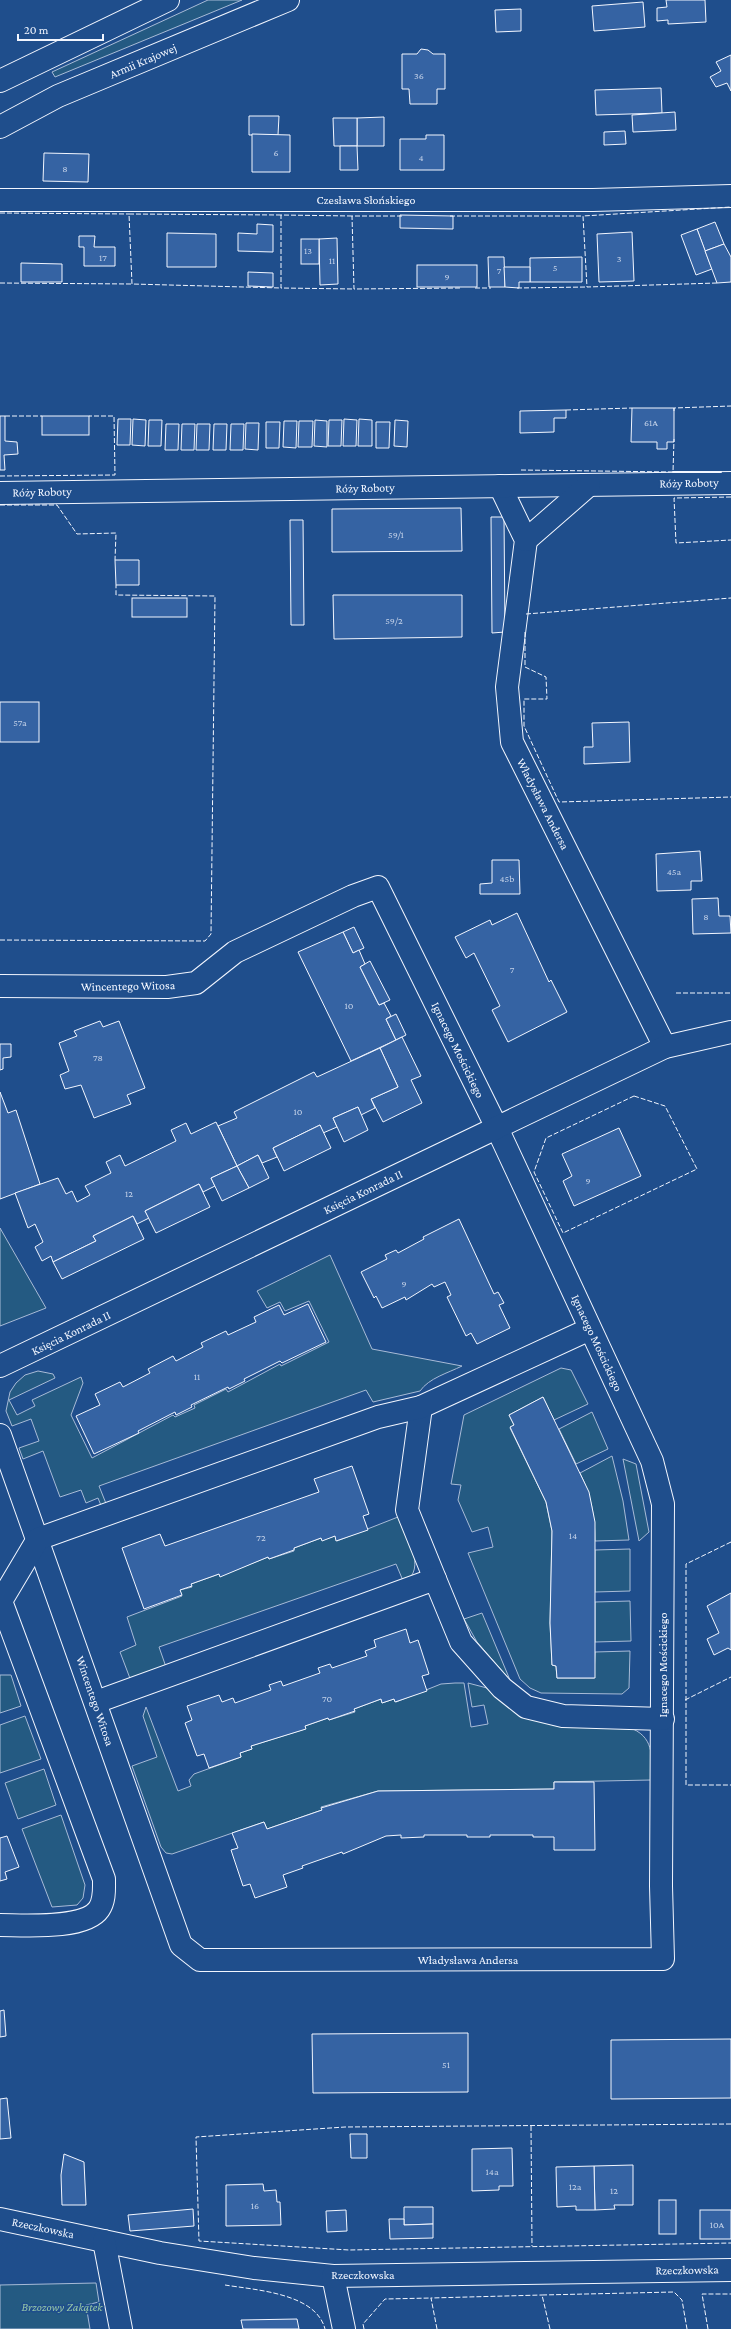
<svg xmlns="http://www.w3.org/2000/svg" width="731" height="2329" font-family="'Crimson Pro',serif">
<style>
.green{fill:#245a82;stroke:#a8bbd7}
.building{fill:#3563a3;stroke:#f2f6ff}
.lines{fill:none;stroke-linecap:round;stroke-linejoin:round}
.street-casing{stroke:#f2f6ff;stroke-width:24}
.primary-casing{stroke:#f2f6ff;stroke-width:24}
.street{stroke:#1f4e8c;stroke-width:22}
.primary{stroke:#1f4e8c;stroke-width:22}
.fence{stroke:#f2f6ff;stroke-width:1;stroke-dasharray:5 2;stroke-linecap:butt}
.wall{stroke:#f2f6ff;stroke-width:2}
.labels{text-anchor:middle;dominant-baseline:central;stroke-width:3;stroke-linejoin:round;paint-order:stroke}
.number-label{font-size:10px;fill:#c3d1e8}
.street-label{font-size:12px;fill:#f2f6ff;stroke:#1f4e8c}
.park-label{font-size:12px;font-style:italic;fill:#97c8a6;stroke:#1f4e8c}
</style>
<rect width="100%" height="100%" fill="#1f4e8c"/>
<g class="green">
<path d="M208,0H242L55,77L52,72Z"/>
<path d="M0,1228L46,1308L0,1326Z"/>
<path d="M330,1255L372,1349L462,1366C448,1373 429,1378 420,1391L373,1402L366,1390L99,1486L107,1506L102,1508L98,1498L86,1503L81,1490L60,1497L43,1451L23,1459L19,1448L39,1441L31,1419L12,1426L6,1411L10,1392L16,1383L25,1375L38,1371L53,1374L55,1378L9,1400L17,1415L35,1406L32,1400L81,1377L83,1383L71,1415L92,1458L173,1415L175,1417L195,1408L194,1405L226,1389L228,1392L280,1364L281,1366L329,1342L309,1301L285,1311L280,1302L267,1308L257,1291Z"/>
<path d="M561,1368L571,1370L588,1404L554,1420L543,1397L509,1415L514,1425L510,1428L546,1502L552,1531L550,1623L552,1665L556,1666L557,1678H594L595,1652L630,1651L629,1688L622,1694L541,1693L530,1688L520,1679L468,1553L493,1547L488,1527L472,1532L458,1500L461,1485L451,1484L464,1415Z"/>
<path d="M592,1412L608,1449L576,1464L559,1429Z"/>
<path d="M612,1456L623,1501L629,1540L595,1541C595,1516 591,1495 580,1473Z"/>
<path d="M623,1459L636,1464L649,1532L639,1541Z"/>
<path d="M398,1517C406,1536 428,1568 404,1583L396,1564L159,1647L166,1667L131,1681L120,1652L136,1645L127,1617L182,1596L180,1590L192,1587L191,1584L219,1574L220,1576L268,1557L269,1559L294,1551V1548L321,1538L322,1540L335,1536L337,1541Z"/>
<path d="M630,1549V1591L595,1592V1550Z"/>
<path d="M630,1601L631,1641L595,1642V1602Z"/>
<path d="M482,1613L510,1680L477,1642L464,1619Z"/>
<path d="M0,1675H11L21,1706L0,1713Z"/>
<path d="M455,1683H464L471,1727L488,1724L484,1705L472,1707L468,1683L487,1688L496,1694L579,1727L633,1729C655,1739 652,1760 651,1780L554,1782V1789L378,1791L321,1807L322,1810L267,1829L264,1822L172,1854L166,1853L161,1847L132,1766L157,1757L143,1716L146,1707L178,1791L191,1786L189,1780L194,1774L241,1757L240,1753L252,1749L251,1746L305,1729V1726L328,1718L329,1720L355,1712L354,1709L381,1699L382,1703L394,1699L396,1702L441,1684Z"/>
<path d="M25,1716L41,1759L0,1773V1725Z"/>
<path d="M44,1769L56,1805L18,1819L5,1783Z"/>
<path d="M61,1815L85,1885L83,1898L77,1905L52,1907L22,1829Z"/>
<path d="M96,2283L99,2302L86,2305L90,2329H0V2285Z"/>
</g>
<g class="building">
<path d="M666,0H705L706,22L668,24V20L657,21V8L667,7Z"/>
<path d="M643,2L645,27L594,31L592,6Z"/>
<path d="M521,9V31L496,32L495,10Z"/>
<path d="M421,49L428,50L433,54H445V89H437V104H410L409,89H402V54H417Z"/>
<path d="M731,55V91L727,83L716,87L710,77L721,71L716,62Z"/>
<path d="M661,88L662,113L596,115L595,90Z"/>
<path d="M675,112L676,130L633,132L632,115Z"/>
<path d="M249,116H279L278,135H249Z"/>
<path d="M384,117V146H357V118Z"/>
<path d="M333,118H357V146H334Z"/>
<path d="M625,131L626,144L604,145V132Z"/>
<path d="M252,134L290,135V172H252Z"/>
<path d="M426,135H444V170H400V139H426Z"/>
<path d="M340,146H357L358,170H340Z"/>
<path d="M44,153L89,154L88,182L43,181Z"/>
<path d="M400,215L453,216V229L400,228Z"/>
<path d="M715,222L724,244L705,251L697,229Z"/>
<path d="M257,224L273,225V252L238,251V233L257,234Z"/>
<path d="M697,229L712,269L696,275L681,235Z"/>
<path d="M632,232L634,281L599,282L597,234Z"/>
<path d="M167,233L216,234V267H167Z"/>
<path d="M79,236H95L94,247H115V266H84V247H79Z"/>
<path d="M337,238L338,284L320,285L319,239Z"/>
<rect x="301" y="239" width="18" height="25"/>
<path d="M724,244L731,257V282L717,283L705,251Z"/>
<path d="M488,257H504L505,287H489Z"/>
<path d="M582,257V282H530V258Z"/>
<path d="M21,263L62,264V282H21Z"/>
<rect x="417" y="265" width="60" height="22"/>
<path d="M504,267H530V282H519V288L505,287Z"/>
<path d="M248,272L273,273V287L248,286Z"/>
<path d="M632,408H674V442H667V449H657V442H631Z"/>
<path d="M566,410V418H554V432L520,433V411Z"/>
<path d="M0,416H5V441L17,442L18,454L4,455L5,470H0Z"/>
<rect x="42" y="416" width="47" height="19"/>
<path d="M118,419H131L130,445H117Z"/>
<path d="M133,419L146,420L145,446L132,445Z"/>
<path d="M344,419L357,420L356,446H343Z"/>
<path d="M359,419L372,420V446H358Z"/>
<path d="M149,420H162L161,446H148Z"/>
<path d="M315,420L327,421V447L314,446Z"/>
<path d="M329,420H342L341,446H328Z"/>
<path d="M395,420L408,421L407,447L394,446Z"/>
<path d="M284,421H297L296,448L283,447Z"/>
<path d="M299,421H313L312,447H298Z"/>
<path d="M266,422H280L279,448H266Z"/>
<path d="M376,422H390L389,448H376Z"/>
<path d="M246,423H259L258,450L245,449Z"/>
<path d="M166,424H179L178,450H165Z"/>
<path d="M182,424H195L194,450H181Z"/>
<path d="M197,424H210L209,450H196Z"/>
<path d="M214,424H227L226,450H213Z"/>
<path d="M231,424H244L243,450H230Z"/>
<path d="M461,508L462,551L332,552V509Z"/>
<path d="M491,517H504L505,632L492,633Z"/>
<path d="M290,520H303L304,625H291Z"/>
<path d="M115,560H139V585H116Z"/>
<path d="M333,595H462V637L334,639Z"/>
<rect x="132" y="598" width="55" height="19"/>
<rect x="0" y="702" width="39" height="40"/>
<path d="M629,722L630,762L584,764V747H593L592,723Z"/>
<path d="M700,851L702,881H691V890L657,891L656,854Z"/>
<path d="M492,860H519L520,894H480V884L492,883Z"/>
<path d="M718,898L719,916H730L731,933L693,934L692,899Z"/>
<path d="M517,913L549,982L551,980L567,1012L508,1042L492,1010L500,1006L474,953L466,958L455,937L490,920L492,925Z"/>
<path d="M354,927L364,948L353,953L343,932Z"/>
<path d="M343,932L353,953L359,950L365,964L360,967L379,1005L384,1003L391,1016L386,1019L396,1040L351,1061L298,952Z"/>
<path d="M370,961L390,1000L379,1005L360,967Z"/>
<path d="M396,1014L406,1035L396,1040L386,1019Z"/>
<path d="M100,1021L103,1027L119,1021L145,1088L127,1095L131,1104L94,1118L81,1085L65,1089L60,1075L69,1071L59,1043L77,1036L74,1031Z"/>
<path d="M402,1037L421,1076L411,1080L422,1103L383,1122L371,1099L398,1087L380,1048Z"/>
<path d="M0,1044H11V1057L3,1058V1069L0,1070Z"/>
<path d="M380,1048L398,1087L371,1099L375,1108L361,1115L358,1107L333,1118L337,1127L323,1133L320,1125L273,1148L277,1157L262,1163L258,1155L237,1166L218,1126L237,1118L234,1112L314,1072L317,1077Z"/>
<path d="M0,1092L8,1113L16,1110L40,1184L0,1199Z"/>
<path d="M358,1107L368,1130L344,1142L333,1118Z"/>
<path d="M216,1122L237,1166L211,1178L215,1186L203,1192L199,1184L145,1211L149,1218L137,1224L133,1216L93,1236L96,1241L53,1262L51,1256L42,1261L35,1247L43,1242L35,1224L28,1228L15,1193L58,1178L66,1194L72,1191L77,1202L90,1195L85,1186L111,1173L106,1162L120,1155L125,1166L176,1141L171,1130L186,1123L191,1134Z"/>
<path d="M320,1125L331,1148L284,1171L273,1148Z"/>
<path d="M619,1128L641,1176L574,1206L563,1181L572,1176L562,1154Z"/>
<path d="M258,1155L269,1178L249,1188L237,1166Z"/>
<path d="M237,1166L249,1188L222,1201L211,1178Z"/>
<path d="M199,1184L210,1207L156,1233L145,1211Z"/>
<path d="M133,1216L144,1239L62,1279L53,1262L96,1241L93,1236Z"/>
<path d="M459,1219L494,1294L498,1292L504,1303L499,1305L510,1328L477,1344L471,1333L466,1336L447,1297L451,1295L445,1282L434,1287L432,1284L406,1300L405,1297L382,1308L376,1296L374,1298L361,1272L387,1259L385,1255L396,1250L398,1253L424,1239L423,1237Z"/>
<path d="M308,1304L326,1342L282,1363L280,1361L244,1379L245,1381L229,1389L228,1387L191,1405L192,1407L176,1415L175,1412L138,1431L139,1433L94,1454L76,1416L100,1405L95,1394L120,1382L123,1387L150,1373L148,1369L173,1356L176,1361L203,1347L201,1343L226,1331L228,1335L256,1322L254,1317L279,1305L284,1315Z"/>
<path d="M543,1397L589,1492L595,1522V1678H557L556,1666L552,1665L550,1623L552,1531L546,1502L510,1427L514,1425L509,1415Z"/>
<path d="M352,1466L369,1514L363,1516L368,1530L336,1541L335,1536L322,1541L321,1538L294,1548V1550L269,1559L268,1557L220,1577L219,1574L191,1584L192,1586L180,1590L182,1595L144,1609L122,1548L160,1534L165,1546L319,1492L314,1479Z"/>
<path d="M731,1593V1650L728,1648L714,1655L707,1639L719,1633L707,1606Z"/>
<path d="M406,1629L410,1643L418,1640L429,1674L422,1676L427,1691L395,1702L394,1699L382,1703L381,1699L354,1709L355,1711L329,1720L328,1718L305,1726L306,1729L251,1746L252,1749L240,1753L241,1757L209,1768L204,1754L197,1756L185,1723L192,1720L187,1706L219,1695L222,1702L233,1698L235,1703L271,1690L269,1685L281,1681L283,1686L320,1673L318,1668L330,1664L332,1668L367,1656L365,1651L376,1647L374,1640Z"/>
<path d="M554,1782H594L595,1850H554V1837H533V1835H490V1837H467V1835H424V1837L401,1838V1835L386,1836L343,1854L342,1852L302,1866L303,1868L283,1875L287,1887L255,1898L250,1884L243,1886L231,1850L238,1848L232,1833L264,1822L267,1829L322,1810L321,1808L378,1791L554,1789Z"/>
<path d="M7,1836L19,1867L5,1872L7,1879L0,1881V1838Z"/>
<path d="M4,2010L6,2036L0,2037V2011Z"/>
<path d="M468,2033V2092L313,2093L312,2034Z"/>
<path d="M731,2039V2098L611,2099V2040Z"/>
<path d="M7,2098L11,2138L0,2139V2099Z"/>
<path d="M350,2134H367V2158H351Z"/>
<path d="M512,2148L513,2186H499V2190L472,2191V2149Z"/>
<path d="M64,2154L84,2162L86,2205H62L61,2175Z"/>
<path d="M633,2165V2205H614L615,2209L595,2210L594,2166Z"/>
<path d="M594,2166L595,2210H576V2206L557,2207L556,2167Z"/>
<path d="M263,2184L264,2191L276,2190L277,2202H280L281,2225L226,2226V2185Z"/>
<rect x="659" y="2200" width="17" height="34"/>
<path d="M404,2207H433V2224L404,2225Z"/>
<path d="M193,2209L194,2226L130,2231L128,2215Z"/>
<path d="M346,2210L347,2231L327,2232L326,2211Z"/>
<rect x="700" y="2210" width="31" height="29"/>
<path d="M389,2219H404V2225L433,2224V2238L390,2239Z"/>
<path d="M297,2319L299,2329H243L241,2320Z"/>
</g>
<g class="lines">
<g class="street-casing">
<g id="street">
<path d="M1,200H593L731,196"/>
<path d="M500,486L526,540L507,687L512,742L665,1047"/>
<path d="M0,493L731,483"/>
<path d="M526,540L589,485"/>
<path d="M0,986L167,987L196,983L235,952L353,896L378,887L497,1128L652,1461L663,1504L661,1886L663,1959L200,1960L181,1945L0,1435"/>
<path d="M0,1366L665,1047L731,1032"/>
<path d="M421,1407L407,1510L435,1579"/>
<path d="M96,1702L435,1579L461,1642L502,1688L526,1707L563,1716L663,1719"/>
<path d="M0,1925C23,1925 85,1930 99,1909C105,1900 104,1889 104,1879L1,1601L38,1539L378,1417L421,1407L590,1329"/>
<path d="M0,2219L160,2253L254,2268L333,2276L731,2270"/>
<path d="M104,2241L121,2329"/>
<path d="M333,2276L344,2329"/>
</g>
</g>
<g class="primary-casing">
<g id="primary">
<path d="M0,81L168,0"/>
<path d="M0,127L58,96L288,0"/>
</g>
</g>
<use href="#street" class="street"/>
<use href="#primary" class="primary"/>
<g class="fence">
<path d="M0,213L129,214"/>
<path d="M281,215L129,214L132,284L281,288"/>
<path d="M352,216L281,215V288L354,289"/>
<path d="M402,216H352L354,289L461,288"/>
<path d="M450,216H583"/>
<path d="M0,283L132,284"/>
<path d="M717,283L587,287L583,216L731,207"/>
<path d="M475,288H491"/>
<path d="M517,288L587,287"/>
<path d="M566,410L632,408"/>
<path d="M674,411V408L731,406"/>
<path d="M5,416H42"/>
<path d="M521,470L673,472L674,439"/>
<path d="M0,476L115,475L114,416H89"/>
<path d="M731,497L674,498L676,543L731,540"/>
<path d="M0,505H57L77,534L116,533L115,560"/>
<path d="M526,614L731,598"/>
<path d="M525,632V667L546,677L547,699H524V726L559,802L731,797"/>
<path d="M0,940L205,941L211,934L215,596L116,595V585"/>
<path d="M676,993H731"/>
<path d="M634,1096L665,1106L697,1169L563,1233L534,1172L546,1138Z"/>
<path d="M731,1542L686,1564V1785H731"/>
<path d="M685,1700L731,1677"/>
<path d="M731,2124L345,2127L196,2137L199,2241L349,2250L731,2243"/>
<path d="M531,2126L532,2246"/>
<path d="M225,2285C255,2290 316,2293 325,2329"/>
<path d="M364,2329L363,2324L385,2299L431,2298"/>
<path d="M437,2329L431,2298L542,2295"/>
<path d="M550,2329L542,2295L674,2292L682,2300L687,2329"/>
<path d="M708,2329L702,2294H731"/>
</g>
<path class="wall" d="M673,472H721"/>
</g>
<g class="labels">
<g class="number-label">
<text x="419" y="75">36</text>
<text x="276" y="152">6</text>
<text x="421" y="157">4</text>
<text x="65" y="168">8</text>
<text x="308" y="250">13</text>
<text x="103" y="257">17</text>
<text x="619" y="258">3</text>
<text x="332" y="260">11</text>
<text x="555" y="267">5</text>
<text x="499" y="270">7</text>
<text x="447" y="276">9</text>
<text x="651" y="422">61A</text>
<text x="396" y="534">59/1</text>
<text x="394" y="620">59/2</text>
<text x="20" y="722">57a</text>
<text x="674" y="871">45a</text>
<text x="507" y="878">45b</text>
<text x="706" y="916">8</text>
<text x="512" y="969">7</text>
<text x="349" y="1005">10</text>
<text x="98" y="1057">78</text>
<text x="298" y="1111">10</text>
<text x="588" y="1180">9</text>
<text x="129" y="1193">12</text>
<text x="404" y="1283">9</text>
<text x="197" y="1376">11</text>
<text x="573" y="1535">14</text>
<text x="261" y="1537">72</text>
<text x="327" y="1698">70</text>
<text x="446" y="2064">51</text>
<text x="492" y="2171">14a</text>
<text x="575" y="2186">12a</text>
<text x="614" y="2190">12</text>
<text x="255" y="2205">16</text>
<text x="717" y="2224">10A</text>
</g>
<g class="street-label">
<text transform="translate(143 61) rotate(-23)">Armii Krajowej</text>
<text x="366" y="200">Czesława Słońskiego</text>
<text transform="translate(689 483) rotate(-1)">Róży Roboty</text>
<text transform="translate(365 488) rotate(-1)">Róży Roboty</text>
<text transform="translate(42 492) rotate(-1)">Róży Roboty</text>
<text transform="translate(543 804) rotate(63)">Władysława Andersa</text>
<text transform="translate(128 986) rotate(-1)">Wincentego Witosa</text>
<text transform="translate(458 1050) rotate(64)">Ignacego Mościckiego</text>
<text transform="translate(363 1192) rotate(-26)">Księcia Konrada II</text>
<text transform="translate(71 1333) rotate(-26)">Księcia Konrada II</text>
<text transform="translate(597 1343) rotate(65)">Ignacego Mościckiego</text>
<text transform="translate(663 1665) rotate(-90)">Ignacego Mościckiego</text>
<text transform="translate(95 1701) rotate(71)">Wincentego Witosa</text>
<text x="468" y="1960">Władysława Andersa</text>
<text transform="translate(43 2228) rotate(12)">Rzeczkowska</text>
<text transform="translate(687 2270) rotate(-1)">Rzeczkowska</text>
<text x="363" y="2275">Rzeczkowska</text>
</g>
<g class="park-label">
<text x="62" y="2307">Brzozowy Zakątek</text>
</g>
</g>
<path d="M18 34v6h85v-6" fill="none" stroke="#f2f6ff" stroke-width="2"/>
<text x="24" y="34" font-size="12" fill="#f2f6ff" stroke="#1f4e8c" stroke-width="3" paint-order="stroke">20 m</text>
</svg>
